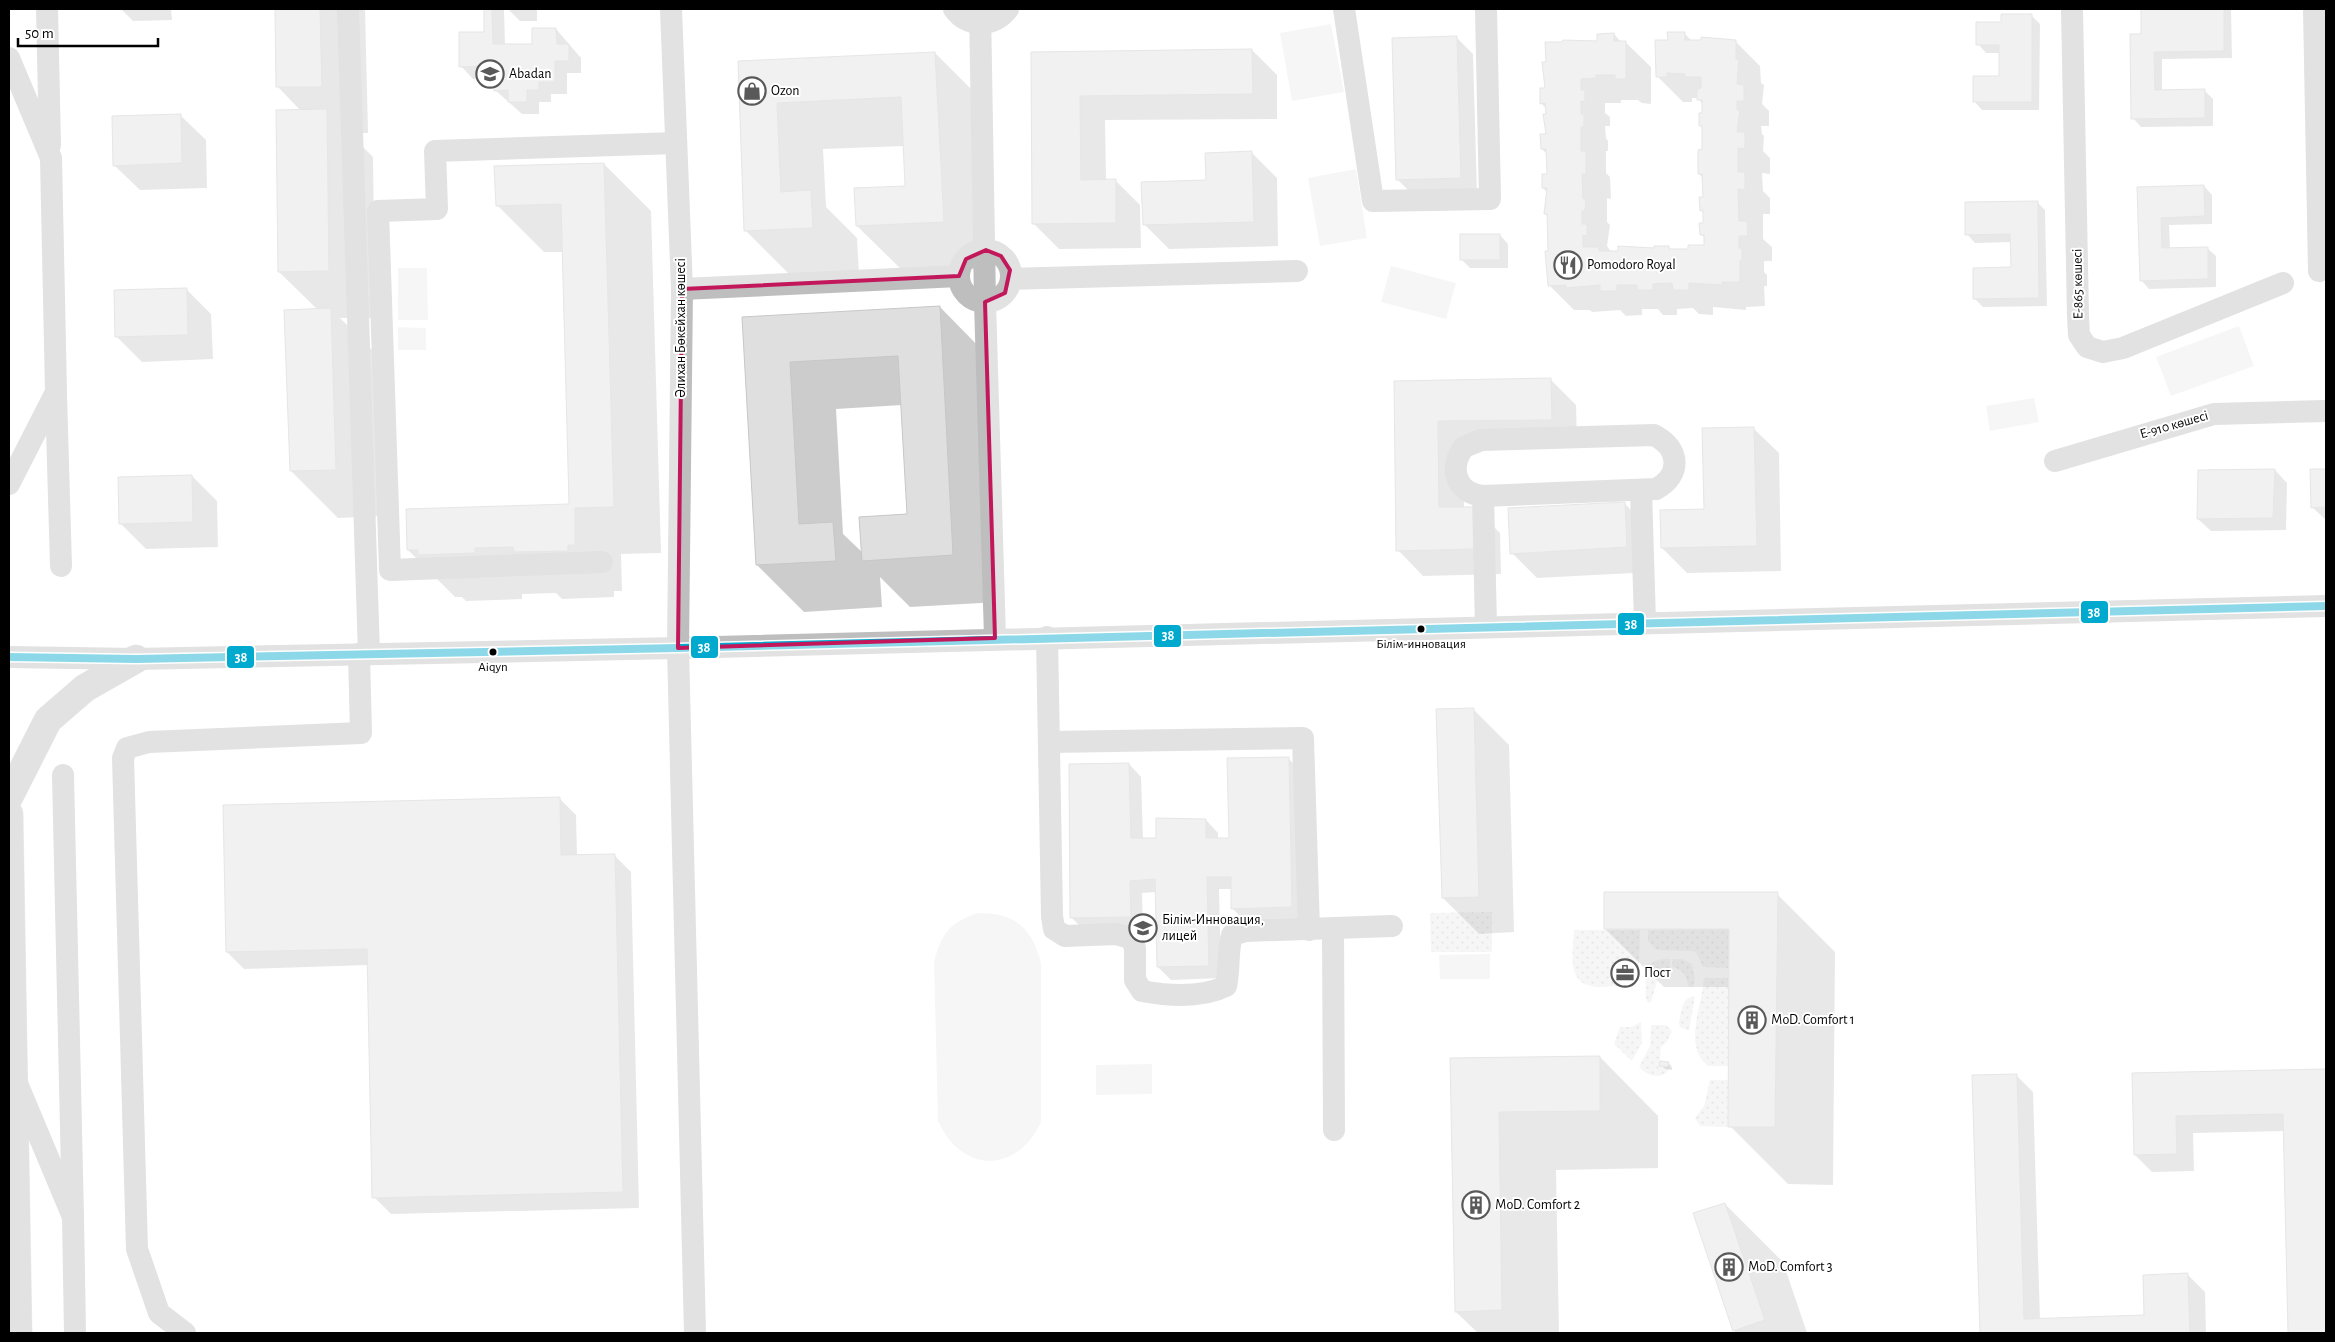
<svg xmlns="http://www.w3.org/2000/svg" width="2335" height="1342" font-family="'Alegreya Sans',sans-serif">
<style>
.green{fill:url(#green-dots)}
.pitch{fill:#ececec}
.shadow{fill:#0003;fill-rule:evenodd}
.building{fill:#dfdfdf;stroke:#c7c7c7}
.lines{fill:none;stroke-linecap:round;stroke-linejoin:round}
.major-casing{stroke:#dbdbdb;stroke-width:29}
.minor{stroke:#bebebe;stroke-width:22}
.major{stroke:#bebebe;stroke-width:28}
.bus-1-casing{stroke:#fff;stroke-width:11}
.bus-1{stroke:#00a9ce;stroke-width:8}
.marked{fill:none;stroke:#c2185b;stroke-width:4;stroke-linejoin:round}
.bus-dot{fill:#000;stroke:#fff;stroke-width:2}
.labels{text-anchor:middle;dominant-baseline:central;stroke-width:4;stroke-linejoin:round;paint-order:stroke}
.bus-label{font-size:13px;fill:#000;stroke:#fff}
.poi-label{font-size:14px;fill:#000;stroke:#fff;text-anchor:start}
.street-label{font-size:14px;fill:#000;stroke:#fff}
.line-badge{stroke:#fff;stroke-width:2}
.badge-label{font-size:14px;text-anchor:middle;font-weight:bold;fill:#fff}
</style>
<defs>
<pattern id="green-dots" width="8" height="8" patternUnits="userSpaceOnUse" patternTransform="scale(1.25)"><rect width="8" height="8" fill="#ececec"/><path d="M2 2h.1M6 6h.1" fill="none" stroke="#c9c9c9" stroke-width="1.8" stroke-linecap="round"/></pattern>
</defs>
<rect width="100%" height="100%" fill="#fff"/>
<g class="green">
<path d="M1492,912V952H1431L1430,913Z"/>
<path d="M1729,929V968L1703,967L1697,954L1693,951L1656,950L1648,941V930Z"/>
<path d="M1574,930H1640L1639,963L1633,983C1622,987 1612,986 1601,987C1565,987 1573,956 1574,930Z"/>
<path d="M1670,959V968L1660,972L1651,1002L1648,1003L1646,999C1646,977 1641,958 1670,959Z"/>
<path d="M1673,959H1681L1692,964L1695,981L1693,988L1688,986C1687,975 1682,969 1672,967Z"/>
<path d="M1704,978H1729V1066H1708C1682,1047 1703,1003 1704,978Z"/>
<path d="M1695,996L1689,1031L1680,1027L1679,1024C1681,1013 1681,997 1695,996Z"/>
<path d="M1641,1022L1642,1043L1632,1061L1614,1044L1620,1027H1631Z"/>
<path d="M1651,1025H1666L1672,1031L1667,1042L1661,1047L1660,1061L1671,1064C1667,1081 1648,1078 1639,1067L1650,1046Z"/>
<path d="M1710,1080H1729L1728,1127L1700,1126L1695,1118L1704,1106Z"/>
</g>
<g class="pitch">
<path d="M1331,24L1344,92L1292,101L1280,33Z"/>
<path d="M1356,169L1367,238L1320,246L1308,178Z"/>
<path d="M1391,266L1456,283L1446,319L1381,302Z"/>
<path d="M398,268H427L428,320H398Z"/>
<path d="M2239,326L2254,366L2171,396L2156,357Z"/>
<path d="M398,327L426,328V350H398Z"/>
<path d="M2034,398L2039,422L1990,431L1986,406Z"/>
<path d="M978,913C1015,913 1032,927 1041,963V1122C1017,1174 962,1174 938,1121L934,962C941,934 950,922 978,913Z"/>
<path d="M1490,954V979H1440L1439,955Z"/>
<path d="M1152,1064V1094L1096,1095V1065Z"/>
</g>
<g class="shadow">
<path d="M121,9H171L172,20L133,21Z"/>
<path d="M276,9H365L368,133H349L373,157L375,318H340L378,356L382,516L338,518L291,471L318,310L279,272L301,111L278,87Z"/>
<path d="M485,9H548H537V21H520L508,9H504L505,45H534L556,29L581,58V73H567V94H551V102H539V114H522L495,90V82L492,79H473L461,66L486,33Z"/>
<path d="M2142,9H2231L2232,58L2162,59V91L2204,90L2213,99V126L2141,127L2133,118L2142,35Z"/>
<path d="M2031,15L2040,24L2039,110H1982L1974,101L2001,77V53H1986L1978,44L2002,24Z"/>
<path d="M1684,33L1692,41H1735L1760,66L1761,83L1764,85L1762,104L1769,111V126H1761L1762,134L1764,136L1763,151L1770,158V174L1762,173L1763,191L1770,198V214H1763V239L1772,247V261H1764V272L1767,275V286H1764L1765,306L1746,307V310L1713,307V315L1699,314L1693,308L1677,309V315H1663L1658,309H1642V315L1626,316L1620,310L1592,312L1590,310H1574L1549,285L1548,216L1545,214L1547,192L1543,188L1548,175L1547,154L1542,149L1547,135V127L1545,125L1546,108L1541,103L1547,89L1598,43L1614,34L1621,42H1625L1651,67V104L1642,103L1638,100H1621V103H1605V113L1610,117V126H1605L1606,138L1608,141V151H1606V173L1610,177L1611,199L1607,198V222L1610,225L1607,246L1611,252L1668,247L1672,250L1689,251L1705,247V238L1701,234L1705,225L1704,214L1701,210L1704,199L1703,178L1699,174L1703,151V129L1700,125L1703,105L1698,98H1692V102H1683L1658,77L1669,42Z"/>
<path d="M1456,37L1473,54L1477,195L1414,196L1397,179Z"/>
<path d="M1252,50L1277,75V119L1105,120L1106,180H1115L1140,205L1141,248L1059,249L1034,224L1032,53Z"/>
<path d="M935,53L982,100L990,268L904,272L857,226L906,187L904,146L823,149L826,207L857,238L859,275L792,277L746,231L740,62Z"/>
<path d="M180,115L206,140L207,188L140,190L114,165Z"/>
<path d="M1252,153L1277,178L1278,246L1169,249L1144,224Z"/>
<path d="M604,164L651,211L661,553L621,554L622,591H614V597L562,599L556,593L522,594V599L466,601L462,597H455L408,550L571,505L563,252H544L497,205Z"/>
<path d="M2204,186L2212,195V224L2169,225L2170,249L2207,248L2216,256V287L2149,289L2141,280L2139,188Z"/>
<path d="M2037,202L2045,210L2047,306L1983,307L1974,298L2012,268V242L1975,243L1967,234Z"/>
<path d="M1500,235L1508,244V268H1470L1462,260Z"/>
<path d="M186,289L211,314L213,359L142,362L116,336Z"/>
<path d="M940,307L986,354L999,602L910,607L880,577L882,607L804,612L757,565L743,318ZM902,405L908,515L863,553L843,534L836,409Z"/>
<path d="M1551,380L1576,405L1577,444L1463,446L1464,508H1475L1500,533L1501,574L1423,576L1398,550L1395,382Z"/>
<path d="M1753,428L1779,453L1781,571L1687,573L1662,548L1705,510Z"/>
<path d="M2275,470L2287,483L2286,530L2211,531L2198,519Z"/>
<path d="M2311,470H2326V520L2313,508Z"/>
<path d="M192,476L217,501L218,547L146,549L121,524Z"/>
<path d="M1624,503L1649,528L1652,572L1537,578L1512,553Z"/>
<path d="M1473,709L1509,745L1514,932L1479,934L1443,898Z"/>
<path d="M1288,758L1301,771L1304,920L1245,921L1232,908V889H1219L1221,978L1171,980L1158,967L1156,892L1142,893L1143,929L1084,930L1071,917L1129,764L1141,777L1143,840H1157L1206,820L1218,833V839H1230Z"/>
<path d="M559,798L576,815L577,856L614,855L631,872L639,1208L391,1214L374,1197L368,965L244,969L227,952Z"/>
<path d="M1777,894L1835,952L1833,1185L1788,1184L1730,1126V987H1664L1605,929Z"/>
<path d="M1628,968L1632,972V982L1627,983L1623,979Z"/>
<path d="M1600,1057L1658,1116V1168L1556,1170L1559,1333H1478L1456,1312L1452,1059Z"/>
<path d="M1668,1063L1672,1067V1070L1665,1069L1661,1065Z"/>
<path d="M2326,1070V1333H2290L2285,1131L2193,1133L2194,1171L2152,1172L2135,1155L2133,1074Z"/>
<path d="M2016,1075L2033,1092L2040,1320L2146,1317L2188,1275L2205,1292L2206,1333H1981L1974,1077Z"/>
<path d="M1725,1204L1783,1262L1807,1333H1737L1734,1331L1694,1214Z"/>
</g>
<g class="building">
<path d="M275,9H320L322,87H276Z"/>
<path d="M484,9H492L493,44H532V28H556L557,44H569V61H555V82H539V90H527V102H508V90L494,91V74H485V66L459,67V32H484Z"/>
<path d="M2141,9H2224V51L2154,52L2155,90L2205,89V118L2131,119L2130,34H2141Z"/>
<path d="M2001,14H2032V102H1973V76H1999V45H1976V22H2001Z"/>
<path d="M1667,32H1685V40H1701V37L1736,40V59H1739L1737,84L1744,85V101H1737V110H1740L1737,132H1745V149L1738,148V172H1745V190L1738,189L1739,221H1747L1748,236H1739V248H1742V261H1740V282H1722V285L1689,283V290H1673L1672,283L1653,284V290H1637V285H1617V291H1600V285L1566,288V285L1548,286L1545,251H1548L1547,214H1544L1547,188H1542V174H1547L1546,149H1541L1540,134H1546L1543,114H1546L1545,103L1540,104V88H1545L1542,62H1546L1545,42H1562L1563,40L1597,41V34L1614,33V41H1626V79H1615V75H1596V78L1581,79V90H1585V102L1581,101V114H1584V127H1581V151H1586V174H1582L1583,199L1586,198L1585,211H1582V224H1587V236L1583,235V247H1599V251H1618V246L1654,248V246H1669V249H1688V245H1704V235H1700L1699,223H1703V210L1700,211L1699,197H1703L1702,174H1698V150L1702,149V126H1699V113H1702V100H1697V89L1701,88V77H1685V74L1667,73V77H1656L1655,40H1668Z"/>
<path d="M1457,36L1461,178L1396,180L1392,38Z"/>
<path d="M1252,49L1253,94L1080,96L1081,180L1116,179V223L1032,224L1031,52Z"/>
<path d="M935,52L944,222L856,226L854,188L905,186L901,97L777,103L781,192L811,190L813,228L744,231L738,61Z"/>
<path d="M327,109L329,271L278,272L276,110Z"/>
<path d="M181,114L182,163L113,166L112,116Z"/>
<path d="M1252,151L1254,222L1143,225L1141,182L1206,180L1205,153Z"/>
<path d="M604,163L614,507L575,508V545H568V551L514,552L513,547L475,548V553L418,555V550H407L406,509L569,504L561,204L496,206L494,166Z"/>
<path d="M2204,185L2205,216L2161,218L2162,248L2208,247V279L2140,281L2137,187Z"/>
<path d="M2038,201L2039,298L1973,299V268L2011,267L2010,234L1965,235V202Z"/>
<rect x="1460" y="234" width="40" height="26"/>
<path d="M187,288L188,335L115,337L114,290Z"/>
<path d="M940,306L953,555L862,561L859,517L907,514L898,356L790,362L799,524L833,522L836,561L756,565L742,317Z"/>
<path d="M331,308L336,470L290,471L284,310Z"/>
<path d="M1551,378L1552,420L1438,421L1439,507H1476V549L1396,551L1394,381Z"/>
<path d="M1754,427L1757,546L1661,548L1660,510L1704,509L1702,428Z"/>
<path d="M2275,469L2273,518L2197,519L2198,470Z"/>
<path d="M2310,469H2326V507L2311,508Z"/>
<path d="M192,475L193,522L119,524L118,477Z"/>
<path d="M1625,502L1627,547L1510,554L1508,508Z"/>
<path d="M1474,708L1479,897L1442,898L1436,709Z"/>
<path d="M1289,757L1292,907L1231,909V877H1207L1209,966L1157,967L1155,879L1130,881L1131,917L1070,918L1069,764L1129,763L1131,838H1156V818L1206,819V838H1229L1227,758Z"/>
<path d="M560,797L561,855L615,854L623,1192L372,1198L367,949L226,952L223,805Z"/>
<path d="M1604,892H1778L1775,1127H1728L1729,929H1604Z"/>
<rect x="1622" y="967" width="7" height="12"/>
<path d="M1600,1056V1111L1499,1112L1502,1310L1455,1312L1450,1058Z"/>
<path d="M1660,1061L1669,1062L1668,1067L1659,1066Z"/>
<path d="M2326,1069V1333H2288L2283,1114L2176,1116L2177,1154L2134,1155L2132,1073Z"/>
<path d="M2017,1074L2024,1319L2144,1315L2143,1275L2188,1273L2190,1333H1980L1972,1075Z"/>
<path d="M1725,1203L1765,1320L1733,1331L1693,1213Z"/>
</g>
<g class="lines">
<g class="major-casing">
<g id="major">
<path d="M9,797L48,720L85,688L136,659"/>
<path d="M9,814L18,1333"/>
</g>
</g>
<g class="minor">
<path d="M47,9L50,145"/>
<path d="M348,9L369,654"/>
<path d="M671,9L682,289L678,648L695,1333"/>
<path d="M954,9C968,28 994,27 1008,9"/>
<path d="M980,9L985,302L995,638"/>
<path d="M1344,9L1373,201L1490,199L1486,9"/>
<path d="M2072,9L2078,316L2079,335L2087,347L2103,352L2123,348L2283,283"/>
<path d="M2314,9L2319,271"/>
<path d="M9,58L51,158L56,392L9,484"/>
<circle cx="985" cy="276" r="26"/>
<path d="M1011,279L1297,271"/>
<path d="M682,289L959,276"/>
<path d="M56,395L61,566"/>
<path d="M1654,435C1680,448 1682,475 1656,489L1483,496C1456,493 1448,468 1464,447L1481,440Z"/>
<path d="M2055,461L2214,414L2326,411"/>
<path d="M1641,490L1645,622"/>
<path d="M1483,496L1486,627"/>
<path d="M602,562L390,570L378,211L437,209L435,151L676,143"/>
<path d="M1047,637L1052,916L1054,929L1065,936L1116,934L1131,938L1135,948V980L1142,991C1169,996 1202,998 1226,986C1230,969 1227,952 1232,935L1246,931L1392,926"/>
<path d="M9,657L136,659L678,648L2326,606"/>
<path d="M1050,742L1303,738L1309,930"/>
<path d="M63,775L73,1217"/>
<path d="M1333,929L1334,1130"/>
<path d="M16,1081L73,1217L75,1333"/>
<path d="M185,1333L159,1313L137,1249L123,758L127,748L149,742L361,733L359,654"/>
</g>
<use href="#major" class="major"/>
<g class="bus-1-casing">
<path id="bus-1" d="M9,657L136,659L678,648L2326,606"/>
</g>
<use href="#bus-1" class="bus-1"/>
</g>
<path d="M0 0H2335V1342H0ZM986,250L1001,256L1010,270L1005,293L985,302L995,638L678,648L682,289L959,276L966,259Z" fill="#fff" fill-opacity=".55" fill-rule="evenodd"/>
<path class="marked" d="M986,250L1001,256L1010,270L1005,293L985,302L995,638L678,648L682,289L959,276L966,259Z"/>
<defs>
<g id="school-ring" transform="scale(1.4375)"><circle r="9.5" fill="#fff" stroke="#595959" stroke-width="1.5"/><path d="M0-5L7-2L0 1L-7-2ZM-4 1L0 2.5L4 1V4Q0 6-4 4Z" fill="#595959"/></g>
<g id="shop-ring" transform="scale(1.4375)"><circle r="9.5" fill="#fff" stroke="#595959" stroke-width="1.5"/><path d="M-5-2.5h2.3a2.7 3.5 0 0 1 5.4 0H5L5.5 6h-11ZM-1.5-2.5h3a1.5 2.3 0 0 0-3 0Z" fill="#595959"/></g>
<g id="restaurant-ring" transform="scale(1.4375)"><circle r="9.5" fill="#fff" stroke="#595959" stroke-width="1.5"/><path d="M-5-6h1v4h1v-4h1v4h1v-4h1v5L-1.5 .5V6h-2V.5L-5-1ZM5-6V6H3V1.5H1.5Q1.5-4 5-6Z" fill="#595959"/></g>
<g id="office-ring" transform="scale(1.4375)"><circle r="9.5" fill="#fff" stroke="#595959" stroke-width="1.5"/><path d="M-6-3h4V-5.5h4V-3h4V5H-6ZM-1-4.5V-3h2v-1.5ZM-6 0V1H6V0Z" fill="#595959"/></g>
<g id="building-ring" transform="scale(1.4375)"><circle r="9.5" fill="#fff" stroke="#595959" stroke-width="1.5"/><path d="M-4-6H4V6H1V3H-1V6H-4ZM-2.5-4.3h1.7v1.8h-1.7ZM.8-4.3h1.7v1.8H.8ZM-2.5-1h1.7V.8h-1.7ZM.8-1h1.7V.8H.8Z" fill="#595959"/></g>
</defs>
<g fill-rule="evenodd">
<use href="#school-ring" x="490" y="74"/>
<use href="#shop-ring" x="752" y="91"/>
<use href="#restaurant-ring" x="1568" y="265"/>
<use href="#school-ring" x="1143" y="928"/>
<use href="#office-ring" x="1625" y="973"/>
<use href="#building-ring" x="1752" y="1020"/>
<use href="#building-ring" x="1476" y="1205"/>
<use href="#building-ring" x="1729" y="1267"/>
</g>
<g class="bus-dot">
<circle cx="1421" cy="629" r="4.5"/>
<circle cx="493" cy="652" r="4.5"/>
</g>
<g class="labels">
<g class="bus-label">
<text x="1421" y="644">Білім-инновация</text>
<text x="493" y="667">Aiqyn</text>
</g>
<g class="poi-label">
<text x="509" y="74">Abadan</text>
<text x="771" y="91">Ozon</text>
<text x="1587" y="265">Pomodoro Royal</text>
<text x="1162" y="920">Білім-Инновация,<tspan x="1162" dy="16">лицей</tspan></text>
<text x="1644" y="973">Пост</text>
<text x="1771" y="1020">МoD. Comfort 1</text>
<text x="1495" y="1205">МoD. Comfort 2</text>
<text x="1748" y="1267">МoD. Comfort 3</text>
</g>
<g class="street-label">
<text transform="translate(2078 284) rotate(-91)">Е-865 көшесі</text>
<text transform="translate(681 328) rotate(-90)">Әлихан Бөкейхан көшесі</text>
<text transform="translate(2174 425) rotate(-16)">Е-910 көшесі</text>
</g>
</g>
<g class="line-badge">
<rect x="2080" y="600" width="29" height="24" rx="5" fill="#00a9ce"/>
<rect x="1617" y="612" width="28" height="24" rx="5" fill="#00a9ce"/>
<rect x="1153" y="624" width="29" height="24" rx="5" fill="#00a9ce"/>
<rect x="690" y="635" width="29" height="24" rx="5" fill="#00a9ce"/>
<rect x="226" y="645" width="29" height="24" rx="5" fill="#00a9ce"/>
</g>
<g class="badge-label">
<text x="2094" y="617">38</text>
<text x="1631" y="629">38</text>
<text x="1168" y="640">38</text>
<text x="704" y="652">38</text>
<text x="241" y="662">38</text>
</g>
<rect width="2335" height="1342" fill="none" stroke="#000000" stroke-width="20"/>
<path d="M18 38v8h140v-8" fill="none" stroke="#000000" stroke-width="2.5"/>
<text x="25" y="38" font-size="15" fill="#000000" stroke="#ffffff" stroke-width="4" paint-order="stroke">50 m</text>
</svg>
